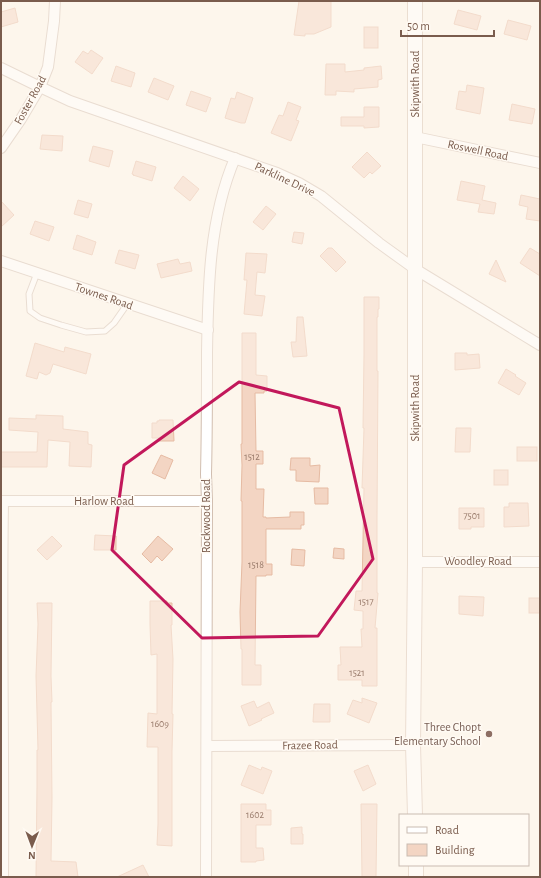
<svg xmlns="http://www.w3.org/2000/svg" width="541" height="878" font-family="'Alegreya Sans',sans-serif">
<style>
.building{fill:#f3d5c3;stroke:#e6bba3}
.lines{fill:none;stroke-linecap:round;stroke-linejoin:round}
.lane-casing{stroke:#d1beb0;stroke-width:7}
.street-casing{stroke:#d1beb0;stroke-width:12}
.secondary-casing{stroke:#d6c0b0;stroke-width:16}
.lane{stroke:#fff;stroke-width:5}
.street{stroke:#fff;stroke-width:10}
.secondary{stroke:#fff;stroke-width:14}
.marked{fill:none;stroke:#c2185b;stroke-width:3;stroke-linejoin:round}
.education-dot{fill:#8d6e63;stroke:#fffaf3;stroke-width:1.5}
.labels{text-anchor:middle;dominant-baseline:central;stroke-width:3;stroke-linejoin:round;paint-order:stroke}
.number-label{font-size:10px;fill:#987a6a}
.street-label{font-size:12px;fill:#7a5c4d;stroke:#fffaf3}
.education-label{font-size:12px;fill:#785e54;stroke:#fffaf3;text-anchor:end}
</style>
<rect width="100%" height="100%" fill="#fdf6ec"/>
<g class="building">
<path d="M299,1H331V27L314,34H305V36L294,35Z"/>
<path d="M15,8L18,22L1,27V12Z"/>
<path d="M458,10L481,16L477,30L454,24Z"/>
<path d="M508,20L531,26L527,40L504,34Z"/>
<rect x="364" y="27" width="14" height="21"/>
<path d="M91,50L103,58L92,74L75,62L83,51L88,54Z"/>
<path d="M326,64H345V72L364,70V68L381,66L382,79L378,80V87L354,89V92L336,91V95H325Z"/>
<path d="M116,66L135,73L131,87L111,81Z"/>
<path d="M154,78L174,86L168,100L148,92Z"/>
<path d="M467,85L484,88L480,114L456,109L459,91L466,92Z"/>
<path d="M191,91L211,98L206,112L186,105Z"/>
<path d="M237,92L253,98L245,123H241L225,118L231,98L235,99Z"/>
<path d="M288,102L301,107L296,120L299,121L291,141L271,133L279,115L283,116Z"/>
<path d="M512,104L535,109L532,124L509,120Z"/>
<path d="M364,107H379V127L364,128V126H341V117H364Z"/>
<path d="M42,135L63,136L62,151L40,149Z"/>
<path d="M93,146L113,151L109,167L89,161Z"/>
<path d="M367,152L381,166L372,174L370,172L364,178L352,167Z"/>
<path d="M136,161L156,167L152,181L133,175H134L132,174Z"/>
<path d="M183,176L199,189L190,201L174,188Z"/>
<path d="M461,181L485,186L482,200L496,203L494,214L478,212L480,204L457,200Z"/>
<path d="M521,195L540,199V221L526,219L528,207L519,205Z"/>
<path d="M78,200L92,204L88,218L74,214Z"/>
<path d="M1,201L14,215L1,227Z"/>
<path d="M266,206L276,214L263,230L253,222Z"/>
<path d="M35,221L54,227L49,241L30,234Z"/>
<path d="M294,232L304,233L302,244L292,242Z"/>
<path d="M77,235L96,242L92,255L73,249Z"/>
<path d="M328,248H332L346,262L336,272L320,256Z"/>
<path d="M530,248L540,254V276L520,263Z"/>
<path d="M119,250L139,255L135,269L115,263Z"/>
<path d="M246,253L267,254L265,273L257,272L255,295L265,296L262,316L244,314L247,280H244Z"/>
<path d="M178,259L180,264L190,262L192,271L161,278L157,264Z"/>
<path d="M496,260L506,282L489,274Z"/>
<path d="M364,297H379V309H378V317H377V371H378L377,518V593H378L375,628H377V686H362V680H338V665H341L340,647H362L361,629H363V611L354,610L356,591H362L364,488H362L364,428H363L364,355Z"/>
<path d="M297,317H303L307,356L293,357L291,342H296Z"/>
<path d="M242,333H256V375L267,376V391H264V393H255L256,451H263V464H256V489H264L263,517H266V518L290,517V512H304V525H301V529H266V564H272V575H266V576H256L255,665H261V685H242V649H241L240,612L242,562V501H241L242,465L241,444H242Z"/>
<path d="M35,343L64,352L65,347L91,354L86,374L53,364L50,373L46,375L39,372L37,379L26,376Z"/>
<path d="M455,353H467V355L479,354L480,368L455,370Z"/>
<path d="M506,369L516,375L515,376L526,383L519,395L498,383Z"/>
<path d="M36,415L63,416V429L88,432V444L92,445L91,467L69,466L70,442L48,440L47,467H1V452H37L38,432L9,430V418L36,419Z"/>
<path d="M159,420H173L174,441H159V438H152V423H157V421H159Z"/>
<path d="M456,428H471L470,452H455Z"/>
<rect x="517" y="447" width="20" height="14"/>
<path d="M161,455L173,460L165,479L152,473Z"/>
<path d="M291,458H310V466L320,465L319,482L296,481V470H290Z"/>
<rect x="494" y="470" width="14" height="15"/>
<path d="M314,488H328V504H315Z"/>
<path d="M509,503H528L529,526L504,527V507H509Z"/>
<path d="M459,508H484V527H471V529H459Z"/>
<path d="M95,535L116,536V550H94Z"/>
<path d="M52,536L62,546L47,560L37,550Z"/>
<path d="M158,536L173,549L162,561L157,556L151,563L142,554Z"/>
<path d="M334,548L344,549V559L333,558Z"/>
<path d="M292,549L305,550L304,566L291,565Z"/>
<path d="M459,596L484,597L483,616L459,614Z"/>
<rect x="529" y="598" width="11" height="15"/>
<path d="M150,601H167V603H172V625H171L173,659L172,714H173L172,751V846L157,845L158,824V747H147L148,713L157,714V654L151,655L150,624Z"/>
<path d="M37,603H52L51,676L52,702H51L52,798L51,861L76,862L78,877H36L37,786V750H38L36,676L38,624Z"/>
<path d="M362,698L377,703L369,723L347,714L353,700L362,703Z"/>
<path d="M254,701L257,708L269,702L274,713L261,719L262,720L249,726L241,706Z"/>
<path d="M314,704H330V722H313Z"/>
<path d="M249,765L261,770L262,767L272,771L263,794L241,785Z"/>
<path d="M368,765L376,784L363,791L354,771Z"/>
<path d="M241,804H266V810H271V825H256V848H263L264,860L256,861V862H241Z"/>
<path d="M361,804H377L376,877H362Z"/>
<path d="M302,827V834H303V844H291V828Z"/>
<path d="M143,865L149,877H117Z"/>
</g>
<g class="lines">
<g class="lane-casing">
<path id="lane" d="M37,273L29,294L30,311L40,318L61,325L86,332L105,331L114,323L128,303"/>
</g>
<g class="street-casing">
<g id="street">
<path d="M1,68L40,87L70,101L277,173L299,183L321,196L379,243L415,269L540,345"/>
<path d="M415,137L540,163"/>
<path d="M1,148L21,119L40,87L48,67L54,21L55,1"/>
<path d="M1,261L208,330"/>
<path d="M1,501H207"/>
<path d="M415,562H540"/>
<path d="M207,746L413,745"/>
<path d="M3,877C4,752 1,626 3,501"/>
<path d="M206,877L207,501L206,474C207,434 207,393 207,353C208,287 209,219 235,158"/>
</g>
</g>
<g class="secondary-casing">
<g id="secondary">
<path d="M415,815L413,745L415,562V1"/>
<path d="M416,865V877"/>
</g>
</g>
<use href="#lane" class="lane"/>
<use href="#street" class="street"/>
<use href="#secondary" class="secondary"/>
</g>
<path d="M0 0H541V878H0ZM239,382L339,408L373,559L318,636L202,638L112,550L124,465Z" fill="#fdf6ec" fill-opacity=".55" fill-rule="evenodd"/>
<path class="marked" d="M239,382L339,408L373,559L318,636L202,638L112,550L124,465Z"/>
<circle class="education-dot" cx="489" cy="734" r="4"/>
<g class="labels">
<g class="number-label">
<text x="252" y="457">1512</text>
<text x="472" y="516">7501</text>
<text x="256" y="565">1518</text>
<text x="366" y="602">1517</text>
<text x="357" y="673">1521</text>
<text x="160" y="724">1609</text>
<text x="255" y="815">1602</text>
</g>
<g class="street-label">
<text transform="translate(415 84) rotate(-90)">Skipwith Road</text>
<text transform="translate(30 100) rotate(-61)">Foster Road</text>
<text transform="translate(478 150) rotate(12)">Roswell Road</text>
<text transform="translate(285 179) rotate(25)">Parkline Drive</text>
<text transform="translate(104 296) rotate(19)">Townes Road</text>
<text transform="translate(415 408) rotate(-90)">Skipwith Road</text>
<text x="104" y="501">Harlow Road</text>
<text transform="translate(206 516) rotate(-90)">Rockwood Road</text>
<text x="478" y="561">Woodley Road</text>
<text transform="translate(310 745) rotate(-1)">Frazee Road</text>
</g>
<g class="education-label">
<text x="481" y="727">Three Chopt<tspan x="481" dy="14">Elementary School</tspan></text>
</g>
</g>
<rect width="541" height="878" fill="none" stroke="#7a5c4d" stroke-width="4"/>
<rect x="399" y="814" width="130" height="52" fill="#fffaf3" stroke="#cabbb1"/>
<rect x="407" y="827" width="20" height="6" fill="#ffffff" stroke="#cabbb1"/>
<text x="435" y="834" font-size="12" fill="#7a5c4d">Road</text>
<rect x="407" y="844" width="20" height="12" fill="#f3d5c3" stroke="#cabbb1"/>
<text x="435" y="854" font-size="12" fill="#7a5c4d">Building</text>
<g transform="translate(32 846) rotate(181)" stroke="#fffaf3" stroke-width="3" paint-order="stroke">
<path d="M0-3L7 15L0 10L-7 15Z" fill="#7a5c4d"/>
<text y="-6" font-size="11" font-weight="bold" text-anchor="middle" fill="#7a5c4d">N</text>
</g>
<path d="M401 30v6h93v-6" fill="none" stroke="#7a5c4d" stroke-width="2"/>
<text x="407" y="30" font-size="12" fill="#7a5c4d" stroke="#fffaf3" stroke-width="3" paint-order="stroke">50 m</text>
</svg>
